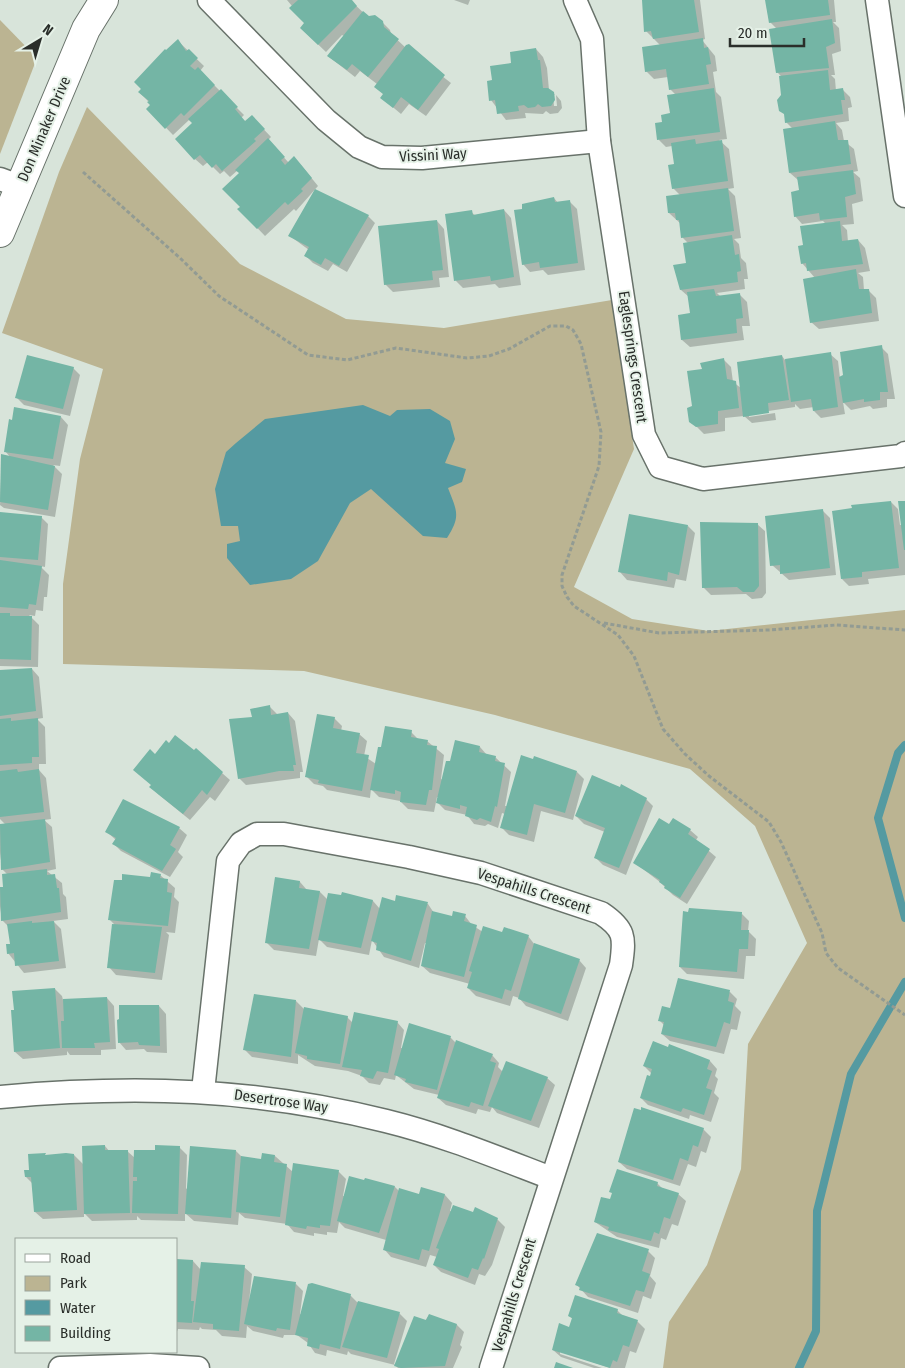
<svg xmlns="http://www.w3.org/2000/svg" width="905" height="1368" font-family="'Fira Sans Condensed',sans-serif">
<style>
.green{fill:#bbb492}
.water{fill:#559aa1}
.shadow{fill:#0003}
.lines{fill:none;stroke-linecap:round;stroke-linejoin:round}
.stream{stroke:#559aa1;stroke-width:8}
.building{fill:#74b5a5}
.minor-casing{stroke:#68726a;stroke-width:25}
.tertiary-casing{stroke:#68726a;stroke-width:30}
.path{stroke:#929b93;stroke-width:3;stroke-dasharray:4 2.5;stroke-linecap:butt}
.minor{stroke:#fff;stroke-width:22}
.tertiary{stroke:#fff;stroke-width:28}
.labels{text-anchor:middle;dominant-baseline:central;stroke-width:4;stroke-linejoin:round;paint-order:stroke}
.street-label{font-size:15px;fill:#2a2e2a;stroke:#e5f1e7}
</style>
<rect width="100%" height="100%" fill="#d8e4da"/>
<g class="green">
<path d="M0,20L37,58L0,154Z"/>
<path d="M87,107L240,264L346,319L444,328L612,300L634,449L574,587L632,619L709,631L905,610V1368H663L669,1322L707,1265L741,1169L748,1044L807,943L755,826L690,769L495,715L304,671L63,664V584L80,459L103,369L2,333L59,172Z"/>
</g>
<path class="water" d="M363,405L390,416L397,410L430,409L450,421L455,439L445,463L466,469L462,482L448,488C457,511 461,516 447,538L423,536L371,489L350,503L318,561L291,579L250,585L227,558V544L240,541L238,526H221L215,489L226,452L236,443L265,419Z"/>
<g class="shadow">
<path d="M287,0H350L369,18L382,22L390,30L391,34L406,48L451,83L426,116L409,104L401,114L382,98L384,95L377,84L360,71L355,77L328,56L344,36L342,35L326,52L301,28L306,23Z"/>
<path d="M454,0H470L468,5Z"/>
<path d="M643,0H700L705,39L702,40L715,56L717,71L713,72L716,92L721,97L727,139L719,140L729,149L734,188L728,189L735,196L741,238L734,239L739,244L741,258L746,263L748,279H744L745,289L717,293L721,297L739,294L747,302L750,326H742L744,340L690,347L682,340L691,314L689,297L681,290L688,264V243L683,238L681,224L669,213L680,195L673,188L675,165L672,146L666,147L659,140L663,123L671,114L676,95L670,89L668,77L654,79L646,71L661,46L646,31Z"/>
<path d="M767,0H834L836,22H833L839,28L841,51L832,54L835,75H831L835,79L836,91L843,90L850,97L852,107L848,108L849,121L836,123L842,130L844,141L854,149L858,171L853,172L860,178L863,201L852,204L854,224L842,225L847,230L848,242L858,240L865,248L870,271L858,273L863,277L864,290H868L876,298L879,321L819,329L811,322L815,278L802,263L804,246L826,224L823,221L802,224L795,216L800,191L798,180L790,173L793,129L786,122L782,77L777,72V29L770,22Z"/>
<path d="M178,41L204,66L200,71L244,115L241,118L246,122L252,117L271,137L268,140L289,163L301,165L318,186L296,211L294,209L265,236L239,209L241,207L240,173L238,170L230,177L224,171L220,174L208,162L203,166L195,159L194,124L189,120L173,135L148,109L152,105L139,92L166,52Z"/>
<path d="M536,49L543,57L547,68L549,90L555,95H553L554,106H557L556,95L561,101L562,108L558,113L550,114L546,111L543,114L525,113L526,118L506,120L491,100L494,81L513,64Z"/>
<path d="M554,198L558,203L569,201L577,209L585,270L548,275L543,270L530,272L523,264L524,210Z"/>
<path d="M504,210L511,218L521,285L499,288L495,284L463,288L456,281L471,212L476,216Z"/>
<path d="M368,216L375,223L347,272L333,264L328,271L313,263L306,256L309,250L290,236Z"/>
<path d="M437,221L444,229L449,277L439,278L440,287L393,292L385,284Z"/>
<path d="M881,347L888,354L895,399H887V407L873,409L870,406L851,410L843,402L845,414L821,418L814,411V407L800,409L795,404V407L749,414V417L775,413L776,420L752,423L744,416L725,418V431L704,434L691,421L703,370L723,359L731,367L733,382L741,388L782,356L785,360L830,354L838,361L840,378Z"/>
<path d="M73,368L80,375L70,416L24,405L16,397Z"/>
<path d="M61,417L68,425L60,466L53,465L62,474L55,517L4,508L0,505L2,456L11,458L5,451Z"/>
<path d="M891,502L898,509L900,525H902L905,502V575L868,579L869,584L849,586L842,579Z"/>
<path d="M823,511L830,518L836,575L789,580L772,565Z"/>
<path d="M0,513L41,517L48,524L45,567L40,566L49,575L47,597H44L43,611L36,610L35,616L29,615L39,625L38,667L0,666Z"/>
<path d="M757,524L765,531L766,593L762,598L752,599L746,594L711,595L703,587Z"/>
<path d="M688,526L695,533L686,581L676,579L674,588L627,580L620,572Z"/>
<path d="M32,669L39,677L43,718L37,719L45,727L46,764H39V770L46,778L51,819L44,820L52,827L56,869L47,871L62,883L63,894L66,897L68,919L53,921L61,929L66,968L24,973L8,953L11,945L9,927L2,920L0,906V888H5L8,875L2,869L0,852V825L5,824L0,819V671Z"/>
<path d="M270,707L278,715L288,713L295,721L303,772H300V778L246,785L239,778L253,718Z"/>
<path d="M334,718L342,726L341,731L359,734L367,741L364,756L376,764L411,732L419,740L427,741L444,755L441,779L443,780L451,763L480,747L487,755L495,757L511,772L505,806H507L577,772L584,779L573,820L541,811L534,842L509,835L501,827L505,814L502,813L498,828L488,824L485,826L474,824L467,815L445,810L438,803L439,797H437L434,812L408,809L400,801L379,797L371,789L370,798L327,790L323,786L314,784L307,777Z"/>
<path d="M169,744L222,773L230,780L215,801L210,797L190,820L158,794L152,785L155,755Z"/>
<path d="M646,799L653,806L626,875L603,865L596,858L605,832L584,824L576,816Z"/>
<path d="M670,826L690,830L698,837L696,840L716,857L687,904L673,895L660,882L635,863Z"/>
<path d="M179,828L187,835L178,852L183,857L170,877L121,851L114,844L116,840L107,832Z"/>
<path d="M160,875L175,888L174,897L179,902L175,933L166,932L169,935L162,980L116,975L109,967L114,924L109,919L151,878Z"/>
<path d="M276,879L300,882L307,890L320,892L328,900L373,901L380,909L396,902L397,896L428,904L434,913L453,918L465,916L472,925L483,932L528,936L535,945L579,960L586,968L568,1021L526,1006L519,998L513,996L510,1006L476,996L468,988L470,984L430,973L422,966L427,943H425L419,968L384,957L372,940L369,955L327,947L319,939L316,956L274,950L266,942Z"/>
<path d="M742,914L749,921L748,931L756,939L755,956H746L744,979L687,974L680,967Z"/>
<path d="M55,989L62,996L63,1000L107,998L114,1006L116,1049L101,1050V1055H70L67,1051V1055L23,1059L15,1052Z"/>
<path d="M730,992L737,999L735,1006L741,1012L737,1030L731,1029L724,1054L670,1041L662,1034L664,1025L660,1021L671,1010Z"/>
<path d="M296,1001L305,1010L347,1017L353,1023L397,1022L404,1030L401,1048H403L410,1025L451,1038L457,1044L492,1055L499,1063L498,1067L503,1072L547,1078L555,1085L539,1128L497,1113L492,1107L490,1112L478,1109L476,1114L446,1105L438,1098L439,1095L414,1089L396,1075L395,1080L384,1078L380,1085L369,1083L362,1076L348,1071L315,1066L298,1055V1064L252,1057L245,1050Z"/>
<path d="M159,1006L166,1014L167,1053L147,1052L144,1049L126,1050L119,1042Z"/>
<path d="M670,1046L710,1061L717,1069L715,1076L718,1079L714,1093L719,1098L711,1122L690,1115L689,1119L648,1105L641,1098L652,1074L644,1066Z"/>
<path d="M703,1129L711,1137L706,1153L701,1151L696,1167L688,1164L680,1186L627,1169L619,1162Z"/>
<path d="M105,1146L110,1152L127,1151L135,1158L179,1147L187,1155L186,1189L236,1151L242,1157L263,1160L275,1156L293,1172L338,1171L346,1179L343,1196H345L395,1187L399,1191L420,1195L422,1188L445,1195L452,1203L450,1211L497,1219L505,1227L492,1265L485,1276L479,1274L475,1285L441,1272L434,1265L437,1257L430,1255L426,1267L391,1257L384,1249L386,1240L345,1228L339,1222L337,1233L327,1232V1235L314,1233V1236L294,1232L287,1224L245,1218L239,1213L238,1225L194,1221L185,1213V1221L141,1220L137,1216V1220L92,1221L84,1213V1217L43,1219L35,1212L32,1183L26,1177L30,1171L74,1155L84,1165Z"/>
<path d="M657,1183L664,1190L678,1194L686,1201L678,1226L672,1224L666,1240L661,1238L659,1248L617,1237L595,1222Z"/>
<path d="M648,1251L655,1258L650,1276L656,1283L651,1299L643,1296L638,1313L588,1297L577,1285Z"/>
<path d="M176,1260L193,1261L201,1270L244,1267L252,1274L249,1302L296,1284L303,1291L300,1314L302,1315L309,1285L351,1296L357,1302L399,1313L407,1321L394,1364L396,1365L429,1315L457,1325L464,1332L460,1345L462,1347L453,1368H398L395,1365L351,1354L348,1351L347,1355L327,1350L326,1356L315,1353L308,1343L297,1335H284L283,1338L253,1331L247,1326L246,1338L222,1336L216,1330L202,1329L200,1327L199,1330L178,1329L176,1334Z"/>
<path d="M617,1310L624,1317L637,1321L645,1329L636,1353L630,1351L625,1368H610L560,1351V1354L602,1368H594L561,1357L553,1350L570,1328L573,1319L569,1316Z"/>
</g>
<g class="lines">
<g class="stream">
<path d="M905,745L898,753L878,818L905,918"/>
<path d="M799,1368L816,1331L817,1211L851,1074L905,982"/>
</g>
</g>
<g class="building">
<path d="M298,0H352L357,6L318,45L300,28L304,23L289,8Z"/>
<path d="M642,0H694L699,32L653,39L651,31L644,32Z"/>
<path d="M765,0H828L830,15L769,23Z"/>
<path d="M363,11L369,16L375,15L383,21L384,27L399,39L368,77L352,64L347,70L327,56Z"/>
<path d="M832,19L835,43L826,47L829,68L776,73L769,29Z"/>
<path d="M703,38L704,48L708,47L711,64L706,65L709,84L669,90L666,69L645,72L642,47Z"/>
<path d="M178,39L186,51L189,49L198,58L190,66L195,70L198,67L215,85L184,116L181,113L165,129L146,109L150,105L147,102L149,101L138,92L141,89L134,82L165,49L166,50Z"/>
<path d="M409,44L445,75L418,110L401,97L393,108L380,98L383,94L374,87L406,45Z"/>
<path d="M536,48L538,60H540L543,88H548L554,92L555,100L551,106L542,107L538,104L535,107L528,108L524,105L518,106L519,111L497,114L495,100L489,101L487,81L492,80L490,66L511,63L510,52Z"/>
<path d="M828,70L830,90L843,88L845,100H841L843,114L785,123L784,114L779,111L777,100L781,95L779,76Z"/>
<path d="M714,88L720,132L657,140L655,123L662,122L661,115L670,113L667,95Z"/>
<path d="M221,89L238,107L235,109L245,121L252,115L265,129L254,139L256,141L222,171L216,164L212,168L200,155L194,160L175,139L192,123L188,119Z"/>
<path d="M835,121L838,140H848L851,164L789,173L783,129Z"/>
<path d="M268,138L285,157L281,160L285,165L294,156L312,178L301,189L303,191L288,205L285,202L257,229L237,209L240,207L222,189L239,173L235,170Z"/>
<path d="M695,139L696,144L722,140L728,181L672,189L668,165L674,164L671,143Z"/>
<path d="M853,170L856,194L845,197L847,217L820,220L819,213L794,217L791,192L799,190L797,177Z"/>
<path d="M728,188L734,231L681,238L679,220H676L675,213H668L666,196Z"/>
<path d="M315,189L369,215L339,266L325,258L321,265L304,256L309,247L288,236Z"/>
<path d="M554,197L555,202L570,200L578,263L540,268L539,262L522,265L514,210L522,209V204Z"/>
<path d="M504,209L514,277L491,281L490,276L454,281L445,214L472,210L473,215Z"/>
<path d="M437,220L443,270L432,271L433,280L384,285L378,226Z"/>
<path d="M840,221L842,241L858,239L863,264L807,271L806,263L801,264L798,246L803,245L800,226Z"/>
<path d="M732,235L735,255L739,254L741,271L737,272L738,282L680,290L673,265L686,263L683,243Z"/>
<path d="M856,269L859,289H869L872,313L810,323L803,279Z"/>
<path d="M714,289L716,296L740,293L743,318L736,319L737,333L681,340L678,315L690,313L687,292Z"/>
<path d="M882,345L888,392H880V400L864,402V399L843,403L839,377L843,375L840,352Z"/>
<path d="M831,352L838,407L813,411L811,399L791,402L785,359Z"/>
<path d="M27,355L74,367L63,409L15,398Z"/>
<path d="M782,355L789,400L768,403L769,413L743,417L737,362Z"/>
<path d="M724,358L727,379L736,381L739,408L718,411V424L696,427L689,422L687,408L692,406L687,371L702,369L700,363Z"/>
<path d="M14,407L61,416L53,459L4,452L9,419L12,420Z"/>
<path d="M1,454L55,466L48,510L0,502Z"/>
<path d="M891,501L899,568L862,572V577L841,579L832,511L852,508L851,505Z"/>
<path d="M898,501H905V550H904Z"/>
<path d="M823,509L830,568L780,574V565L770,566L765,516Z"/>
<path d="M0,512L42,516L38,560L0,557Z"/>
<path d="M629,514L688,525L679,575L668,572L667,581L618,572Z"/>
<path d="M700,522L758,523L759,586L754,592H743L737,587L702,588Z"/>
<path d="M0,560L42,566L36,605L29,604L28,609L0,607Z"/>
<path d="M0,613H10V616H32L31,660L0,659Z"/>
<path d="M32,668L36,711L0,716V670Z"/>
<path d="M270,705L271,715L288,712L296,765H293L294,771H279L238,779L229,719L252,717L250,709Z"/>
<path d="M317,714L335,717L333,728L360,733L356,753L369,755L362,791L318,783L319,780L305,777Z"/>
<path d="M11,718V721L38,718L39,757H32V763L0,765V719Z"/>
<path d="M385,726L412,730L411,737L428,740L427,745L437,746L432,790H429L426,805L400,802L401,792L395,790V794L370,790L378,747H381Z"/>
<path d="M175,735L194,750L196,748L223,772L207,795L202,790L183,814L149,787L151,785L133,770L150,749L155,754L166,740L169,743Z"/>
<path d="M455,740L480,746L479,752L496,756L495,761L505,763L497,807L495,806L491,822L480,818L477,820L465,816L467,807L460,805V809L436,803L446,761H450Z"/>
<path d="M521,755L533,759L534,756L577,771L565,813L534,804L527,835L500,828Z"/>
<path d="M17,769L18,772L39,769L44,812L0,817V771Z"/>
<path d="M592,775L620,787L621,784L647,798L619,868L594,858L605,828L575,816Z"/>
<path d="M123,799L180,827L170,845L176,849L162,871L112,844L116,838L105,832Z"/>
<path d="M659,818L669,824L673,818L691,829L688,834L710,849L680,898L664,888L665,886L659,882L660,880L633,863Z"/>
<path d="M45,819L50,862L1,870L0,824Z"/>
<path d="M47,869V875L55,874L57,888H59L61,912L1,921L0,887H3L2,874Z"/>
<path d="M151,872L161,874L160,878L168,879L167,892L172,893L168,926L108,920L114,880H122V874L150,877Z"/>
<path d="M275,877L300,881L299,888L320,891L309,949L265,943Z"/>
<path d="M342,892L373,900L361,948L318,940L328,893L341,895Z"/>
<path d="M396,895L428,902L411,961L376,950L377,943L371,941L382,897L395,901Z"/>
<path d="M689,908L742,912L741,930H749L748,949H739L737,972L679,967L683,911L688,912Z"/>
<path d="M432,911L452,916L453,911L466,914L464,921L477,925L464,977L421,966Z"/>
<path d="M32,921V923L54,921L59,961L15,966L14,953L7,954L6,944H10L7,924Z"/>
<path d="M112,924L162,927L155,973L107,968Z"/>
<path d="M483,926L502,932L504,927L529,935L511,991L505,989L502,999L467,988L472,972L469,971Z"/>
<path d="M534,943L580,959L561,1014L518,999Z"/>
<path d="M678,978L730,990L728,1001L734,1003L730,1024L724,1022L716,1047L661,1034L664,1022L658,1021L662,1006L670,1008Z"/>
<path d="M55,988L60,1048L14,1052L11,1010H14L12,991Z"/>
<path d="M254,994L296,1000L291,1057L243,1050Z"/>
<path d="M107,997L110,1042L94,1043L95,1048H62L61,1021H64L63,999Z"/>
<path d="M119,1005H159L160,1046L139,1045L138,1042L118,1043L117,1020L119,1019Z"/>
<path d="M304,1007L348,1016L340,1064L307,1059V1056L295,1053Z"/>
<path d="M354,1012L398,1021L388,1073L377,1071L373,1079L360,1076L362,1070L342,1067Z"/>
<path d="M409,1023L451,1036L437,1090L405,1082L406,1079L394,1075Z"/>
<path d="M456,1040L493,1054L490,1061L496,1063L483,1106L471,1102L469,1107L437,1098Z"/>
<path d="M653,1041L668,1047L669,1044L710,1060L707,1069L712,1071L706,1088L712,1090L704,1115L683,1108L681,1112L640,1098L647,1075L650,1076L652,1069L643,1066Z"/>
<path d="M506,1061L548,1077L531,1121L488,1106Z"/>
<path d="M641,1107L704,1128L698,1147L693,1145L688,1161L680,1158L673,1180L618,1162L634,1108L641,1110Z"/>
<path d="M105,1145V1150H128L130,1213L84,1214L82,1146Z"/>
<path d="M155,1145L180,1146L178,1214L132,1213L133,1181H137V1177H133L134,1150H155Z"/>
<path d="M190,1146L236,1150L231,1218L185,1214Z"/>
<path d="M46,1153L45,1155L66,1153L74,1154L77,1210L34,1212L31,1177H25L24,1170H29L28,1154Z"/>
<path d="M262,1153L275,1155L274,1162L287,1164L280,1217L236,1212L241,1156L261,1159Z"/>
<path d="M293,1163L339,1170L330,1226L320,1225V1228L307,1226L306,1229L285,1225Z"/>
<path d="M617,1169L658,1182L657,1186L679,1193L670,1219L664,1217L659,1234L654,1232L651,1241L608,1230L609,1227L594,1222L601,1197L610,1199L612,1193L609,1192Z"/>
<path d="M349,1176L364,1180L365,1178L395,1186L379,1233L337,1221Z"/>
<path d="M421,1187L445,1194L429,1251L422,1249L419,1260L383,1250L399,1188L419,1194Z"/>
<path d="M453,1205L473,1212L475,1207L498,1218L484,1259L483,1258L478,1270L472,1268L468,1278L433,1265L439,1249L436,1248Z"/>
<path d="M597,1233L649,1249L642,1271L650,1274L644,1292L636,1290L630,1306L579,1290L580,1287L575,1285Z"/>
<path d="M176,1259L193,1260L191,1301H194L192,1323L176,1322Z"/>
<path d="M201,1262L245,1265L239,1331L213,1329V1324L193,1322Z"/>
<path d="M254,1276L296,1282L290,1330L277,1328L276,1331L244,1324Z"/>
<path d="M312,1283L351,1294L340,1349L320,1344L319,1349L307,1346L308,1338L295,1335L308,1284Z"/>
<path d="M575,1295L618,1309L617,1313L638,1320L629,1347L623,1345L617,1362L613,1360L610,1368L552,1350L559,1323L569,1327L572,1318L568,1316Z"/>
<path d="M358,1301L400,1312L387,1358L342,1347Z"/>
<path d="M429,1314L457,1324L445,1366L401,1368L394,1366L414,1316L426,1320Z"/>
<path d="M556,1362L573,1368H554Z"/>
</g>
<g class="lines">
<g class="minor-casing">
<g id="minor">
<path d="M209,0L326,120L359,147L382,157L422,158L599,141"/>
<path d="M575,0L592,39L599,141L644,435L660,467L703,479L901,456L905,453"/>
<path d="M877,0L905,196"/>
<path d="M0,179L19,186"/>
<path d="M203,1091L228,861L241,843L257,834H284L409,857L481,873L601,913C625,929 625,937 621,965L491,1368"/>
<path d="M0,1097C135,1085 254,1088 386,1121C443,1135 496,1157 551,1178"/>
<path d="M60,1368L150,1365L198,1368"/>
</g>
</g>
<g class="tertiary-casing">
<path id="tertiary" d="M0,233L86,29L104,0"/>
</g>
<g class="path">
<path d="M83,172L180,258L219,296L308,355L347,360L396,348L467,358L489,356L509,349L550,326H566L573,330L581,344L601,432L599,466L562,575V586L567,597L574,606L618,635L634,656L663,729L685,754L709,776L769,822L781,842L822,933L826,953L838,968L905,1015"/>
<path d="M604,623L659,633L770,630L836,625L905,630"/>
</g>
<use href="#minor" class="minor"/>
<use href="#tertiary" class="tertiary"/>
</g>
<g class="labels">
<g class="street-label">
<text transform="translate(44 129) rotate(-67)">Don Minaker Drive</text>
<text transform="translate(433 155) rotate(-3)">Vissini Way</text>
<text transform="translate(633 357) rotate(82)">Eaglesprings Crescent</text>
<text transform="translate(534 891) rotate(18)">Vespahills Crescent</text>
<text transform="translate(281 1101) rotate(8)">Desertrose Way</text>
<text transform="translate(514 1295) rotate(-73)">Vespahills Crescent</text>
</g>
</g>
<rect x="15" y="1238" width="162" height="115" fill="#e5f1e7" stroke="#9aa39b"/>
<rect x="25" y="1254" width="25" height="8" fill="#ffffff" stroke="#9aa39b"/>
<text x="60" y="1263" font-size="15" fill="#2a2e2a">Road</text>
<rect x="25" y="1276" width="25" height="15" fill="#bbb492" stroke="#9aa39b"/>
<text x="60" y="1288" font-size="15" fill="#2a2e2a">Park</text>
<rect x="25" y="1300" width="25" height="15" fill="#559aa1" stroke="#9aa39b"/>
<text x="60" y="1313" font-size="15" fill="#2a2e2a">Water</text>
<rect x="25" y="1326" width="25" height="15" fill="#74b5a5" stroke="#9aa39b"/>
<text x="60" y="1338" font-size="15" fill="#2a2e2a">Building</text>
<g transform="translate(40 40) rotate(38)" stroke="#e5f1e7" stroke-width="4" paint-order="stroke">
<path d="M0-4L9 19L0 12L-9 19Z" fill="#2a2e2a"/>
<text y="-8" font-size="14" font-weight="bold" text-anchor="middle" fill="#2a2e2a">N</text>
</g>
<path d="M730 38v8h74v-8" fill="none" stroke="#2a2e2a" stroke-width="2.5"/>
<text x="738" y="38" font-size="15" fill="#2a2e2a" stroke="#e5f1e7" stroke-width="4" paint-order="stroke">20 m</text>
</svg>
